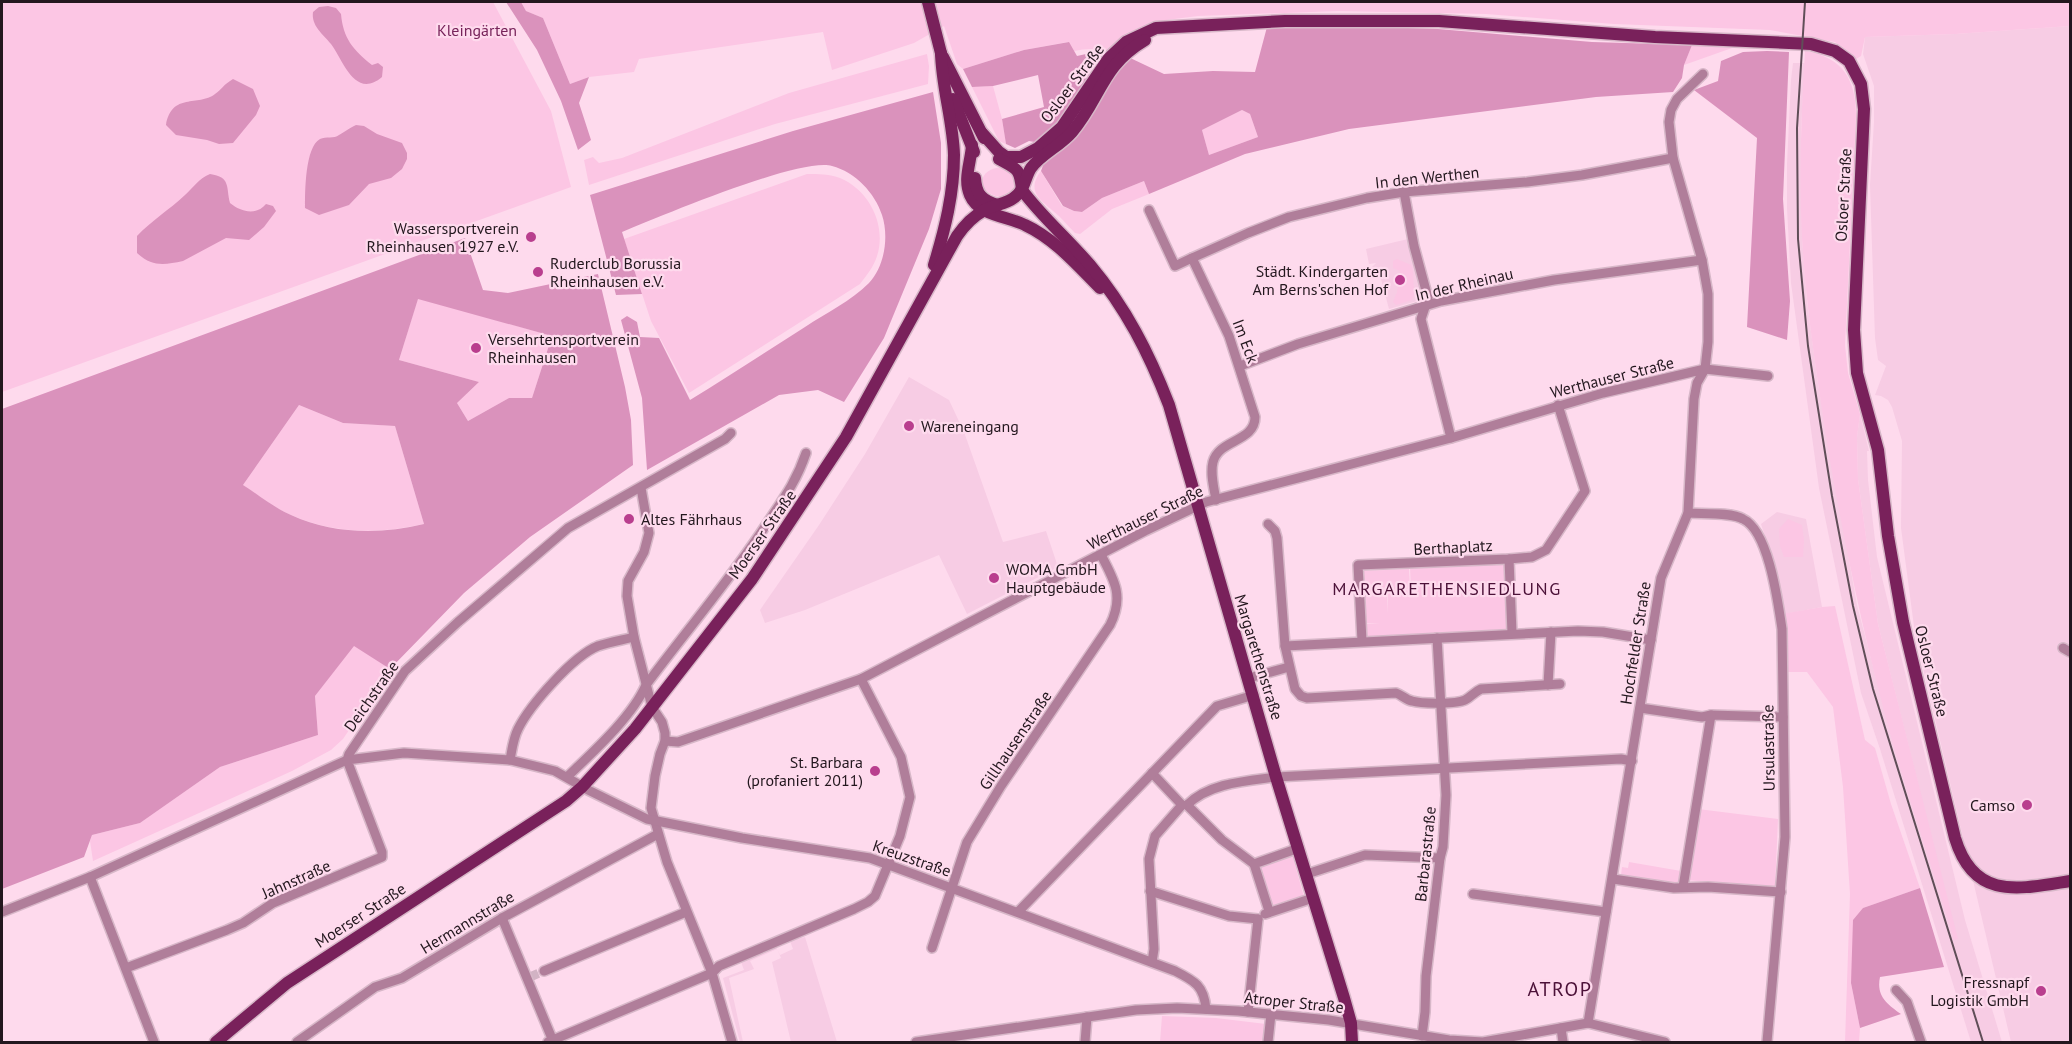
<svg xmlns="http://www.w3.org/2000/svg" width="2072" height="1044" font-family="'PT Sans',sans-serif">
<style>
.built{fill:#f7cce4}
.green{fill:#fcc6e4}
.forest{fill:#da92bc;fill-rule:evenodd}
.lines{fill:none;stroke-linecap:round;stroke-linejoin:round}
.minor-tunnel{stroke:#d2b3c4;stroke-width:9;stroke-dasharray:9 4.5;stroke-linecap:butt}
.minor-casing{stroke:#d7b7c8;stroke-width:12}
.major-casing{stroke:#d7b7c8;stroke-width:15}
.minor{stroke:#b07e9a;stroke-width:9}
.major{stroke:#79215b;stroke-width:12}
.rail{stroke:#604e58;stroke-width:2}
.poi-dot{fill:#b93e8e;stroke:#fedaed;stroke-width:2}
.labels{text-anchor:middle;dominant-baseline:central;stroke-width:4.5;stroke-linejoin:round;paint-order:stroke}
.park-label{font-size:16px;fill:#77235a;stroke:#fedaed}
.street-label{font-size:16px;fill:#23171e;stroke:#fedaed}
.poi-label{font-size:16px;fill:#23171e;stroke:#fedaed;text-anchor:end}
.neighbourhood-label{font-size:18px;letter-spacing:1.5px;fill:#4c1138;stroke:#fedaed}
.quarter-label{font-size:20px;letter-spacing:1.5px;fill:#4c1138;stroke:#fedaed}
</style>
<rect width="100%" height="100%" fill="#fedaed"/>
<g class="built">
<path d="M2070,26V1042H2011L1915,634L1901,528L1902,441L1892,407L1888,400L1881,396L1875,395L1886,366L1878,360L1875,338L1870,185L1874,122V86L1863,54L1865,37L1955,34Z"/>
<path d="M1793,63H1805L1801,129L1802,238L1807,302L1818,384L1857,605L1889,728L1957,939L1878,624L1858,479L1857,437L1860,414L1869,451H1867L1868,480L1877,557L1965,920L2002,1042H1971L1880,749L1861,693L1819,488L1791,283L1787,208V164L1791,80Z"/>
<path d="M1408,239L1421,292L1420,297L1417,301L1389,309L1378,268L1372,267L1376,263L1369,264L1366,249Z"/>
<path d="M909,377L949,400L964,432L1003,542L1046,531L1058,567L967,614L939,555L805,610L765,623L760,610L819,525L865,454Z"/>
<path d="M1777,512L1806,519L1822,607L1785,614L1775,568L1761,524Z"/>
<path d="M805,937L837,1042H791L772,962L781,958L777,949L750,961L754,969L729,978L743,1042H740L723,978L744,970L741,962L776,947L780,955L793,949L790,941Z"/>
</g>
<g class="green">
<path d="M2,2H493L551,111L571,187L2,392Z"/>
<path d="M521,2H2070V26L1955,34L1865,37L1861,56L1856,59L1835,42L1770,30L1614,24L1486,14L1338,11L1198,16L1166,20L1146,26L1127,34L1108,54C1096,47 1087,49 1074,51L1068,42L1024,50L963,69L957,64L944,26L914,43L832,70L823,32L639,59L634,72L589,77L570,84L543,18L526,11Z"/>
<path d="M1692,45L1732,48L1684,65Z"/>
<path d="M1805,51C1843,57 1856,80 1856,116L1845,345L1848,373L1860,414L1857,437L1858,479L1878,624L1958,939L1954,940C1933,868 1908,798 1888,726C1864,637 1845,547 1829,455C1818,383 1806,311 1802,238C1799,176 1801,113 1805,51Z"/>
<path d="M927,54L929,66L928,84L775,124L589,185L584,160L593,157L599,163L622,158L789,93Z"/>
<path d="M993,86L1002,119L1006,144L999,141L972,87Z"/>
<path d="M1242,110L1250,114L1258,137L1209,155L1202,130Z"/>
<path d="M1003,167L1013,172L1016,185L1013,190L1000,197C974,193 977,168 1003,167Z"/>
<path d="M1041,171L1062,206L1074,211L1082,212L1102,198L1144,181L1149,194L1112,209L1080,234L1075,233C1070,228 1065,222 1059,216C1044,202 1024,193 1041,171Z"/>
<path d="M807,174C818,174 830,174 840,178C869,190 887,225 877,256C874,266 867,275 860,284L689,393L651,321L624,239Z"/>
<path d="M1397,259L1411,265C1415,274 1412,282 1415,292L1412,300L1396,305L1393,302L1397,292L1400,271L1393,268V261Z"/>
<path d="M418,298L552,336L532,398H509L468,421L457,403L479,382L399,360Z"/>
<path d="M299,405L343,423L395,426L424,524C379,534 333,534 291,515C274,508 258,495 243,485Z"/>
<path d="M1788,519L1802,525L1804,540L1803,557H1784L1780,546L1779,529Z"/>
<path d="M1505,562L1508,629L1364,637V624L1380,623H1364L1362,571L1409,569L1410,589L1387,591L1388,614V592L1411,590L1410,567Z"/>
<path d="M1835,606L1865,740L1875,748L1891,804L1920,888L1863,908L1851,983L1860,1028L1859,1042H1845L1850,894L1843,787L1833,707L1807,672H1785L1782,614L1822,607Z"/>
<path d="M354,645L390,669L343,739L331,750L292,771L93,861L90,841L92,835L140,823L220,767L318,735L315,696Z"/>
<path d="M1698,809L1778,819L1775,888L1687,880Z"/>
<path d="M1292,854L1304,897L1270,906L1258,866Z"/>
<path d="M1629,862L1681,871L1679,882L1675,884L1621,875L1622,867L1628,868Z"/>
<path d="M1162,1016L1216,1018L1266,1024L1263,1042H1160Z"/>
</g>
<g class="forest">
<path d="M506,2H521L526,11L543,18L570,84L589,77L579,103L591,140L578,150L561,101L537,50Z"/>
<path d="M328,6L336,8L341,14C343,38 353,50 372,65L378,63L383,67L382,77C355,100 343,60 331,44C323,34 311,26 313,12L319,7Z"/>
<path d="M1348,26L1438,29L1592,42L1692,45L1684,65L1682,78L1673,92L1596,97L1349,129L1245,154L1149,194L1144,181L1102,198L1082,212L1074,211L1063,206L1041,171L1045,160L1126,56L1164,74L1213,71L1255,72L1267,27ZM1242,110L1250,114L1258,137L1209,155L1202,130Z"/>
<path d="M1069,42L1077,56L1086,54L1089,59L1088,62L1082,63L1083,69L1088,71L1091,79L1074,105L1040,143L1029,141L1015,148L1006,144L1002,119L1044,107L1038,75L993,86L972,87L963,69L1024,50Z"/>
<path d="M1767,51L1789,52L1783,199L1790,301L1787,340L1747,327L1757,138L1694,90L1718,81L1721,61L1743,52Z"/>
<path d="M233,79L253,89L260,106L256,115L233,143L219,144L207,140L176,135L166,125C172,92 198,107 215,94C222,89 223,85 233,79Z"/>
<path d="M933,92L941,143V189L929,229L884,338L844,402L818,390L779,395L647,470L642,398L621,320L627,316L637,322L640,337L659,338L690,400C729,376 767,351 805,327C826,313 851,301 869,283C885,266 889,236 882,215C875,193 855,172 832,166C800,157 659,217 622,232L642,294L616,295L590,195L793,131Z"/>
<path d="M356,125L364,126L377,134L402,143L407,153V159L402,169L391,178L369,184L349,205L319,215L305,208C305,192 305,147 320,139C326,136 334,139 339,135C345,132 349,128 356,125Z"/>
<path d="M210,174C231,177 226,187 230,203C241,212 256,216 266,204L273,206L276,211L264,227L249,240L226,238L183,261C164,265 152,267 137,253V236C151,221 169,210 185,195C194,187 198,179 210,174Z"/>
<path d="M465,238L483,290L508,293L598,274L625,387L631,420L633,465L530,537L464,593L390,669L354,646L315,696L318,735L220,767L140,823L92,835L84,857L2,889V409ZM418,299L552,336L532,398H509L468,421L457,403L479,382L399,360ZM299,405L343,423L395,426L424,524C379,535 333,534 291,515C274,508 259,495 243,485Z"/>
<path d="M1920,888L1944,967L1880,977C1876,996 1887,1004 1901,1014L1860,1028L1851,983L1853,920L1863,908Z"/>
</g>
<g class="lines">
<path class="minor-tunnel" d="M530,977L544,971"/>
<g class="minor-casing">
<g id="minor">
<path d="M1404,192L1414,246L1428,298L1421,319L1451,438"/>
<path d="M1149,210L1175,266L1192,258L1229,336L1255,417C1255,442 1219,439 1213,462C1210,474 1214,488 1216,500"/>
<path d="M1192,258L1248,233L1289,217L1367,198L1404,192L1527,182L1582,175L1673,158"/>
<path d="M1240,366L1298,344L1441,301L1554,280L1702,260"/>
<path d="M641,488L649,533L644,552L628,581L627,596L634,637L652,707L662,722L665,733V741L660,754L655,776L651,808L667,862L712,973L732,1042"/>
<path d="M1688,513C1703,514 1731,512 1743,519C1769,531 1778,603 1782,629L1785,837L1767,1042"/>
<path d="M1268,524L1275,531L1277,538L1285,646L1295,689L1301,696L1307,698L1396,693C1402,695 1406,700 1412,701C1422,704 1457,704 1465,700C1471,697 1474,692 1481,689L1560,684"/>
<path d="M1509,559L1512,633"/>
<path d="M1362,641L1358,565L1509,559L1532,557L1546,550L1585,491L1558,405"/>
<path d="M1285,646L1578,631L1603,632L1651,640"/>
<path d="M2063,648L2070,652"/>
<path d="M1249,678L1289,667"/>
<path d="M1548,685L1551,632"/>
<path d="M1640,708L1702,717L1711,715L1783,717"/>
<path d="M665,741L678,742L861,679L1145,531L1206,502L1451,438L1603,393L1705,369L1768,376"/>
<path d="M510,760C512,750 513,739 518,729C530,705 573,656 598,646C609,642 622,640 634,637"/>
<path d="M1152,773L1182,805"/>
<path d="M567,777C593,752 632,717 646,685C687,630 731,579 768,522C784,498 797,480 806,453"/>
<path d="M582,787L647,819L742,838L870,858L889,865L1175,971C1195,981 1204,986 1206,1009"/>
<path d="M1187,805C1209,783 1246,781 1276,777L1621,759L1632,761"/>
<path d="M1187,805L1222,840L1254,864"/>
<path d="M1307,874L1365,855L1440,858"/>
<path d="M90,877L154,1042"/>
<path d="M1613,879L1674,888L1708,887L1781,892"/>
<path d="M1683,887L1711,715"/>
<path d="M1150,891L1229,916L1258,919"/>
<path d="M1473,894L1606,912"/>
<path d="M1269,911L1254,864L1299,848"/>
<path d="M2,912L90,877L347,760L349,754L405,671L458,622L568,528L725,439L731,433"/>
<path d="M1018,912L1217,706L1254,695"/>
<path d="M1265,914L1313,898"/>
<path d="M502,918L553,1041"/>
<path d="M932,948L967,842L1001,786L1110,625C1124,597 1115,581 1101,555"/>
<path d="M1152,962L1154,949L1149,859L1155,836L1182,805"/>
<path d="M126,968L227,930L243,923L273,903L382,857V852L347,760L404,753L510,760L555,771L578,784"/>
<path d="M544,971L686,912"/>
<path d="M1896,990L1907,1002L1921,1042"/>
<path d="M1248,1012L1258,919"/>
<path d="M1588,1023L1661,578L1688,513L1694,399L1697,383L1705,369L1708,342V294L1702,260L1673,158L1669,122L1671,110L1677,99L1703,74"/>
<path d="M1561,1028L1563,1042"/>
<path d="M1422,1036L1425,1012L1426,976L1440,858L1443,847L1446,795L1437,638"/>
<path d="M297,1042L375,987L402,978L502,918L658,834"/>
<path d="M548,1042L712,973L719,966L854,909L868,902L875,896L900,836L910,797L901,757L861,679"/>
<path d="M916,1042L1136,1010L1177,1008L1238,1011L1329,1020L1449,1040L1483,1042L1588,1023L1665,1042"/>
<path d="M1085,1042L1087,1017"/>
<path d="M1268,1042L1271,1014"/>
</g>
</g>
<g class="major-casing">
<g id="major">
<path d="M928,2L943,61"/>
<path d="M943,57L984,138"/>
<path d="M953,99L974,152"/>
<path d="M982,133L999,152L1006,157H1021L1038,148L1062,127L1109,58L1126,42L1156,28L1285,21H1439L1655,37L1811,44L1835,51L1849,61L1861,84L1864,109L1854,330L1857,373L1878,450L1888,536L1903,622L1955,838C1974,901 2019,889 2070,881"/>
<path d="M972,145C971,162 963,179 970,195C979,216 1007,216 1025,225C1055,239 1077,265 1100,288"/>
<path d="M999,159C1017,169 1020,168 1022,190"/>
<path d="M975,178C976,194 982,201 998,205"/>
<path d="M1022,190C1042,217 1068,239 1090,265C1126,308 1149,353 1169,405L1276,777L1344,998L1351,1023L1352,1042"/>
<path d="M934,265C945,229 954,193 954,155C953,121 942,88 941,53"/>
<path d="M216,1042L287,983L566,801L582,787L635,729L752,579L846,437L957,236C964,226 972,217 983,211C993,204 1007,205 1016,196C1025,189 1025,177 1031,168C1041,154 1060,146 1072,132C1101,98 1101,66 1145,40"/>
</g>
</g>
<use href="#minor" class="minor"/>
<use href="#major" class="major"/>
<path class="rail" d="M1805,2L1797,128L1798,239L1808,346L1832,496L1853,606L1873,689L1983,1042"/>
</g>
<g class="poi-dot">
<circle cx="531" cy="237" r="6"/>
<circle cx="538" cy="272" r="6"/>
<circle cx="1400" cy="280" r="6"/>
<circle cx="476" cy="348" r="6"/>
<circle cx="909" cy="426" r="6"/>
<circle cx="629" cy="519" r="6"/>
<circle cx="994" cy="578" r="6"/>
<circle cx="875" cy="771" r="6"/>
<circle cx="2027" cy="805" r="6"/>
<circle cx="2041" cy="991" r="6"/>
</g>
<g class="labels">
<g class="park-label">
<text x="477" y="30">Kleingärten</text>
</g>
<g class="street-label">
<text transform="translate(1072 83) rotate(-53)">Osloer Straße</text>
<text transform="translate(1427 177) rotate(-6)">In den Werthen</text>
<text transform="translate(1843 195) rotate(-87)">Osloer Straße</text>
<text transform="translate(1464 284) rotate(-13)">In der Rheinau</text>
<text transform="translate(1246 341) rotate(69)">Im Eck</text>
<text transform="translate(1612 377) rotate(-14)">Werthauser Straße</text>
<text transform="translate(1145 517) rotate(-26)">Werthauser Straße</text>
<text transform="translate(762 534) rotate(-55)">Moerser Straße</text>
<text transform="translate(1453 547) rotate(-3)">Berthaplatz</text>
<text transform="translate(1635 643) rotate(-81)">Hochfelder Straße</text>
<text transform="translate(1259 657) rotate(73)">Margarethenstraße</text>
<text transform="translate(1932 671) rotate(76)">Osloer Straße</text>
<text transform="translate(371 696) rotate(-55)">Deichstraße</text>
<text transform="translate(1015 740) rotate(-56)">Gillhausenstraße</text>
<text transform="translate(1768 748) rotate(-91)">Ursulastraße</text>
<text transform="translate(1425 854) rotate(-84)">Barbarastraße</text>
<text transform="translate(912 858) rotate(19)">Kreuzstraße</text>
<text transform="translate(296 879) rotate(-24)">Jahnstraße</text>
<text transform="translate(360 915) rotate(-33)">Moerser Straße</text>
<text transform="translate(467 922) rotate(-31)">Hermannstraße</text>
<text transform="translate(1294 1002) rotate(6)">Atroper Straße</text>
</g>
<g class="poi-label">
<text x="519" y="228">Wassersportverein<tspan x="519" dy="18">Rheinhausen 1927 e.V.</tspan></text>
<text x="550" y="263" text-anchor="start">Ruderclub Borussia<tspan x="550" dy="18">Rheinhausen e.V.</tspan></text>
<text x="1388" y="271">Städt. Kindergarten<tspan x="1388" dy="18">Am Berns'schen Hof</tspan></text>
<text x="488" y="339" text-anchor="start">Versehrtensportverein<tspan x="488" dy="18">Rheinhausen</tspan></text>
<text x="921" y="426" text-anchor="start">Wareneingang</text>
<text x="641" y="519" text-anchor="start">Altes Fährhaus</text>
<text x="1006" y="569" text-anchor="start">WOMA GmbH<tspan x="1006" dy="18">Hauptgebäude</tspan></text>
<text x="863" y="762">St. Barbara<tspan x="863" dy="18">(profaniert 2011)</tspan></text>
<text x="2015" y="805">Camso</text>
<text x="2029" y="982">Fressnapf<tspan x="2029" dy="18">Logistik GmbH</tspan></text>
</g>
<g class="neighbourhood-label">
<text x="1447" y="588">MARGARETHENSIEDLUNG</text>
</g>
<g class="quarter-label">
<text x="1560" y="989">ATROP</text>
</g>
</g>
<rect width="2072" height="1044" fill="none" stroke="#23171e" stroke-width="6"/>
</svg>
